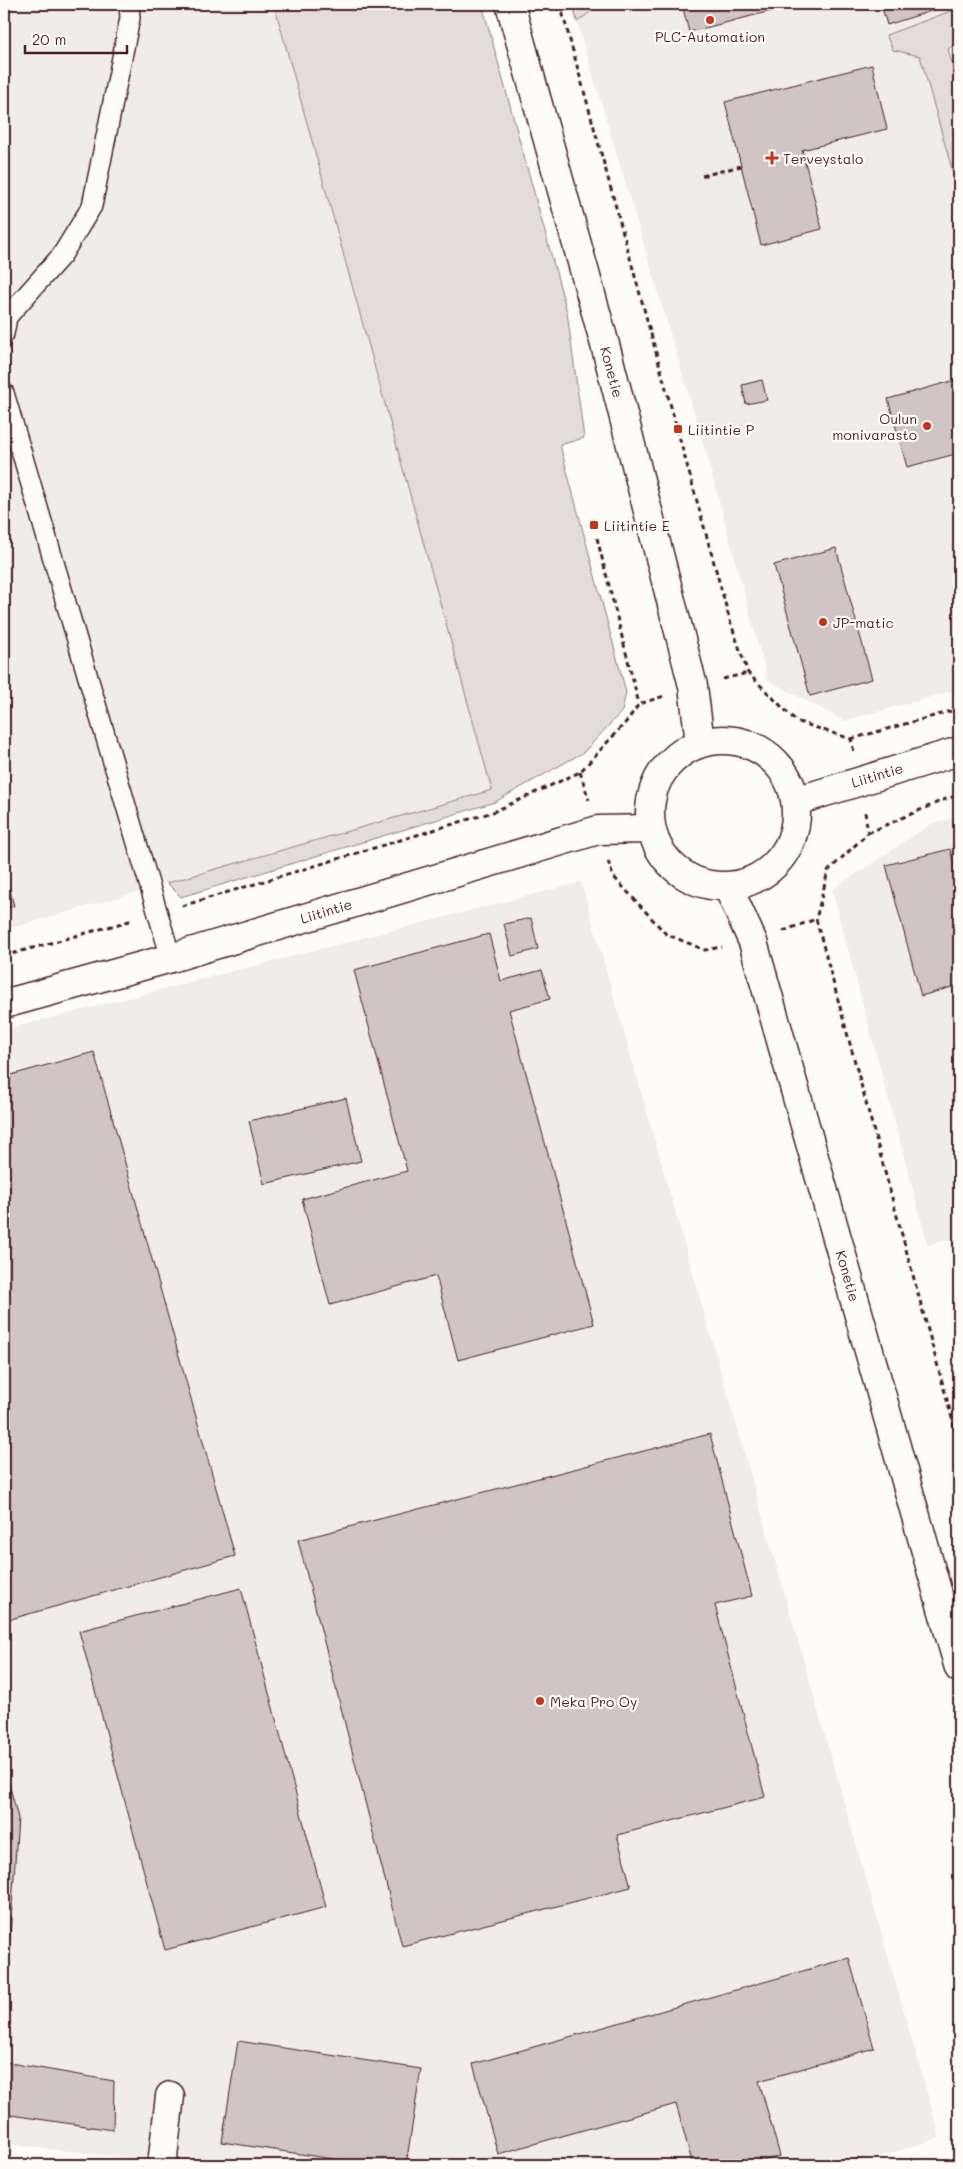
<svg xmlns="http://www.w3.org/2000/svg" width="963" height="2169" font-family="Mali,sans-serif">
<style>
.built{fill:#f0ece8}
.green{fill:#e3dcda;stroke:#967e82}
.building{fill:#d0c5c4;stroke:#4a1f2b}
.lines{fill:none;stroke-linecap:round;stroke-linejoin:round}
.service-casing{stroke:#4a1f2b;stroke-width:22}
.minor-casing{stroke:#4a1f2b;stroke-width:31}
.tertiary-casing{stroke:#4a1f2b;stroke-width:31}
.path{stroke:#4a1f2b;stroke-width:3;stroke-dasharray:5 4;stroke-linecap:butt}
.service{stroke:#fdfcf7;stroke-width:19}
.minor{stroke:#fdfcf7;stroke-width:28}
.tertiary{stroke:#fdfcf7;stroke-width:28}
.poi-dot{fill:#c8321e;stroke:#fdfcf7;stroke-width:2}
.labels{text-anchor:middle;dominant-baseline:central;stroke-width:4.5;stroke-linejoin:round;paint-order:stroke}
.poi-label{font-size:14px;fill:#4a1f2b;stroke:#fdfcf7;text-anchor:start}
.street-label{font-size:14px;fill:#4a1f2b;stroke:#fdfcf7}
</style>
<rect width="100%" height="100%" fill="#fdfcf7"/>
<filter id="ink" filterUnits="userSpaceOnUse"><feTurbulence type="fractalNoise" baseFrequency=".02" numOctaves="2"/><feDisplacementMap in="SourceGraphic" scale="10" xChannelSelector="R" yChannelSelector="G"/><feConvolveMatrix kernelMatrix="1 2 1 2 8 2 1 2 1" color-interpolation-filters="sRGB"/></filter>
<g filter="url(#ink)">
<g class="built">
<path d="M4,4H274L492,791L4,930Z"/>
<path d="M601,4H959V8L887,35L893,50L920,55L959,194V689L844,721L768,680L705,449L577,22Z"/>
<path d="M959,41V89L948,49Z"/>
<path d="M959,816V1237L928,1245L832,890L931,824Z"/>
<path d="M581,882L940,2138L851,2165H196L4,2144V1030Z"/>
</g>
<g class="green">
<path d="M274,4H482L567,312L584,438L560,445L626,692L622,711L584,752L495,802L181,897L167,883L492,790Z"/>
<path d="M573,4H601L577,22Z"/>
<path d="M959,8V41L948,49L959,89V194L920,56L893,50L886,35Z"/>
</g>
<g class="building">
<path d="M682,4H778L779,9L689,32Z"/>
<path d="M881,4H953L887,25Z"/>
<path d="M872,65L887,129L802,150L822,229L761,245L725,102Z"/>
<path d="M959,379V453L907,467L888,399Z"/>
<path d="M762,380L767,400L746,404L742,385Z"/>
<path d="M836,548L872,679L810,696L774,565Z"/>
<path d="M950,849L959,885V985L921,996L886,865Z"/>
<path d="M4,868L14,906L4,909Z"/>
<path d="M531,918L538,949L512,956L504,924Z"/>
<path d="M489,934L501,981L542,970L550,999L509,1010L594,1324L458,1360L436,1276L330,1305L302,1199L407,1171L354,970Z"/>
<path d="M94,1052L235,1556L4,1621V1077Z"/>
<path d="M346,1098L361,1161L264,1184L249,1121Z"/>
<path d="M710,1434L752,1596L715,1605L765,1797L617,1835L631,1887L402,1946L298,1540Z"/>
<path d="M241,1588L326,1907L165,1950L79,1631Z"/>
<path d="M4,1764L18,1818L4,2022Z"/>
<path d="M849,1958L874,2048L759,2081L780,2156L749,2165H693L676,2104L498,2154L473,2064Z"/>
<path d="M238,2041L421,2069L406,2165H372L222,2142Z"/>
<path d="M4,2062L114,2081L113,2130L4,2114Z"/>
</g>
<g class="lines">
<g class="service-casing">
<g id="service">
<path d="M4,334L7,317L62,255L92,206L130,18L129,4"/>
<path d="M4,393L171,958"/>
</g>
</g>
<g class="minor-casing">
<g id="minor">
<path d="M4,1004L171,958L598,830L650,829"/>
<path d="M162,2165L170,2096"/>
</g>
</g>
<g class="tertiary-casing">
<g id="tertiary">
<path d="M510,4L607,352L693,686L700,743"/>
<circle cx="723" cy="813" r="73"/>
<path d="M796,801L959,751"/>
<path d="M728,887L753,942L959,1668"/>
</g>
</g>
<g class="path">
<path d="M560,4L730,621L748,673L796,721L851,739L854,752"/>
<path d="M702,176L741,166"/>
<path d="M597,538L639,704"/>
<path d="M723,679L748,673"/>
<path d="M851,739L959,709"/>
<path d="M580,772L589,800"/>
<path d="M865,812L868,833L828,871L816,919L959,1444"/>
<path d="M868,833L943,800L959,795"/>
<path d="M608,861L613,876L666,934L705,950L722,947"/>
<path d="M182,906L493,812L580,772L626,722L639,704L664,696"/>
<path d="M783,931L816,919"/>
<path d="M4,956L133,920"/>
</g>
<use href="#service" class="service"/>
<use href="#minor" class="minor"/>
<use href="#tertiary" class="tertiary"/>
</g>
</g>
<g class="poi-dot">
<circle cx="710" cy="20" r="5"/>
<path d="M769.5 150.5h5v5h5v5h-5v5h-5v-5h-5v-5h5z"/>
<circle cx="927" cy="426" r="5"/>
<rect x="673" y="424" width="10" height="10" rx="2.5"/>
<rect x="589" y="520" width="10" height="10" rx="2.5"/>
<circle cx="823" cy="622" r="5"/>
<circle cx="540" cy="1701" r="5"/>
</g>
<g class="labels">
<g class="poi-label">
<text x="710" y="36" text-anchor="middle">PLC-Automation</text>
<text x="783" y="158">Terveystalo</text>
<text x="917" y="418" text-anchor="end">Oulun<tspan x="917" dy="16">monivarasto</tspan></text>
<text x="688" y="429">Liitintie P</text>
<text x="604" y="525">Liitintie E</text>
<text x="833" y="622">JP-matic</text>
<text x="550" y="1701">Meka Pro Oy</text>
</g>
<g class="street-label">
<text transform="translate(612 372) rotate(75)">Konetie</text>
<text transform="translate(877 775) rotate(-17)">Liitintie</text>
<text transform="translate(326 911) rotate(-17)">Liitintie</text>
<text transform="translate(848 1276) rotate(74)">Konetie</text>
</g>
</g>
<rect width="963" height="2169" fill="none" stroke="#fdfcf7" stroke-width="20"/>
<rect x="10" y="10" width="943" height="2149" fill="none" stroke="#4a1f2b" stroke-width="2" filter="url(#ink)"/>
<path d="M25 45v8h102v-8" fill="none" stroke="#4a1f2b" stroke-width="2.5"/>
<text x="32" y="45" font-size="15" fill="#4a1f2b" stroke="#fdfcf7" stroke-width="4" paint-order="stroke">20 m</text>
</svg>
